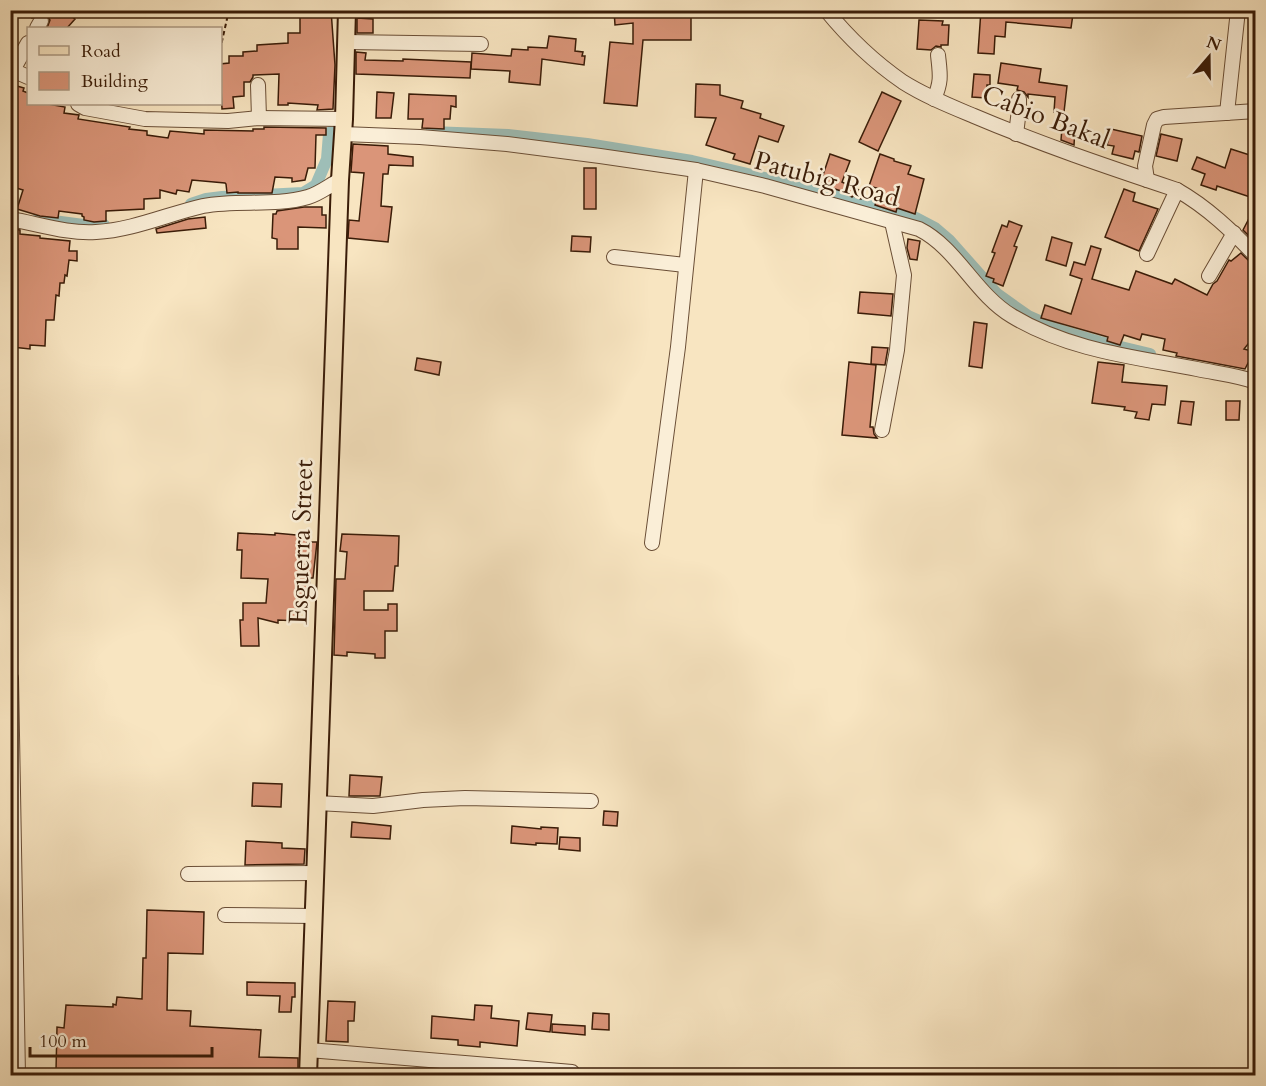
<svg xmlns="http://www.w3.org/2000/svg" width="1266" height="1086" font-family="Cardo,serif">
<style>
.lines{fill:none;stroke-linecap:round;stroke-linejoin:round}
.canal{stroke:#9ebeb7;stroke-width:12}
.building{fill:#da9579;stroke:#3a1c08;stroke-width:1.5}
.minor-casing{stroke:#6a4e36;stroke-width:16}
.major-casing{stroke:#3a1c08;stroke-width:20}
.path{stroke:#3a1c08;stroke-width:2;stroke-dasharray:4.5 3;stroke-linecap:butt}
.minor{stroke:#faeed7;stroke-width:14}
.major{stroke:#f8e5c1;stroke-width:16}
.labels{text-anchor:middle;dominant-baseline:central;stroke-width:5;stroke-linejoin:round;paint-order:stroke}
.street-label{font-size:26px;fill:#3a1c08;stroke:#faeed7}
</style>
<rect width="100%" height="100%" fill="#f8e5c1"/>
<filter id="stains"><feTurbulence type="fractalNoise" baseFrequency=".00333" numOctaves="4"/><feColorMatrix values="0 0 0 0 .2 0 0 0 0 .09 0 0 0 0 .02 0 0 0 .5 -.17"/></filter>
<radialGradient id="worn" r=".72"><stop offset=".6" stop-color="#630" stop-opacity="0"/><stop offset="1" stop-color="#630" stop-opacity=".3"/></radialGradient>
<g class="lines">
<g class="canal">
<path d="M431,132L508,135L587,144L692,161L807,188L916,218L935,228L949,240L997,294L1028,316L1062,331L1100,342L1150,354"/>
<path d="M191,204L206,199L222,197L303,193L316,185L327,159L329,134L334,129"/>
<path d="M38,219L91,226L104,225"/>
</g>
</g>
<g class="building">
<path d="M37,10H73L70,15L75,19L67,28H47L50,20L46,14L40,12L36,14L32,18L31,17Z"/>
<path d="M300,10H331L335,65L333,109L317,110L318,105L288,103V105H278L279,74L253,75V77L250,82H244V96L233,97L234,108L222,109L220,64L229,63V56H243V52L257,51V45L288,43V33H300Z"/>
<path d="M614,10H627V15H691V40H643L637,106L604,103L610,42L633,44V23L615,25Z"/>
<path d="M981,10H1036L1073,14L1071,28L1006,22L1005,37L995,36L994,54L978,53Z"/>
<path d="M357,18L373,19V33H357Z"/>
<path d="M919,20L943,21L942,25H949L948,45H941V47L936,46L931,50L917,49Z"/>
<path d="M549,36L576,39L575,51L583,52L582,56H585L584,65L542,59L540,85L509,82L510,71L471,69L472,53L511,56L512,49L528,50V47L547,48Z"/>
<path d="M356,52L366,53L365,60L403,61V59L471,62L470,78L356,74Z"/>
<path d="M1001,63L1041,69L1039,82L1067,86L1064,112H1054L1055,97L1028,94V97L1024,92L1017,90L1018,86L998,83Z"/>
<path d="M974,74L990,75V85H987L986,98L972,97Z"/>
<path d="M10,84L24,88L23,91L28,93V104H48L65,107L64,113L79,115L78,119L130,127L129,129L147,131V135L168,138L170,131L204,134V130L253,131V129H264V127L326,128V135H316L315,168H308L305,180L292,182V178L275,177L272,193H238V192L227,193L226,184L225,183L192,180L189,192L177,190L176,194L160,190V198L144,199V209L106,211V221L94,222L84,220V217L82,216V214L59,211L58,218L40,216L17,209L23,190L10,186Z"/>
<path d="M696,84L720,85V95L743,101L741,108L761,114L760,118L784,126L778,142L759,136L750,164L733,159L735,154L706,145L716,118L695,117Z"/>
<path d="M377,92L394,93L391,118H376Z"/>
<path d="M882,92L901,101L878,151L859,142Z"/>
<path d="M409,94L456,96V107L451,106L450,119H444V129L422,128L423,119H408Z"/>
<path d="M1062,128L1075,129L1074,145L1061,140Z"/>
<path d="M1111,129L1142,136L1139,152L1135,151L1133,159L1112,154L1114,146L1107,145Z"/>
<path d="M1161,134L1182,139L1177,161L1156,156Z"/>
<path d="M353,144L388,146V154L413,157V166L389,165L388,174H383L381,206L392,207L388,242L348,238L349,220L359,221L364,173L351,172Z"/>
<path d="M1231,149L1256,157V199L1217,186L1216,190L1201,185L1205,174L1192,169L1197,157L1225,168Z"/>
<path d="M830,154L850,161L842,182L863,192L861,199L853,196L852,197L844,192L820,184Z"/>
<path d="M880,154L894,159V161L911,166L908,174L924,179L915,214L897,208L896,212L875,205L880,189L869,186Z"/>
<rect x="584" y="168" width="12" height="41"/>
<path d="M1124,189L1135,193L1133,201L1158,209L1139,251L1105,237Z"/>
<path d="M1256,205V243L1243,230Z"/>
<path d="M304,207H322V215H326V228L298,227V249H277V239L272,238L273,214H276L277,211Z"/>
<path d="M205,217L206,228L157,233L156,229L188,219Z"/>
<path d="M1009,221L1022,226L1014,246L1017,247L1003,286L993,282L994,279L986,276L995,253L992,252L1002,225L1007,227Z"/>
<path d="M10,229L20,230V234L40,236V238L70,241L69,251H77V261L69,260L67,276L65,275L64,283H60L59,296L56,295L54,320H46L45,346L30,345V349L12,347L15,301H10Z"/>
<path d="M572,236L591,237L590,252L571,251Z"/>
<path d="M1052,237L1072,243L1066,266L1046,260Z"/>
<path d="M908,239L920,241L917,260L910,259L907,248Z"/>
<path d="M1091,246L1101,249L1092,279L1129,290L1136,271L1172,284L1175,279L1207,295L1213,284L1217,281L1229,260L1231,261L1241,253L1250,262L1256,265V334L1244,349L1256,352V365L1248,363L1245,369L1176,356L1177,353L1163,350L1165,339L1142,334L1140,340L1124,335L1120,345L1107,341L1108,337L1041,318L1045,305L1071,314L1082,279L1070,275L1074,262L1085,265Z"/>
<path d="M860,292L893,294L891,316L858,313Z"/>
<path d="M974,322L987,324L982,368L969,366Z"/>
<path d="M872,347L888,348L885,365L871,364Z"/>
<path d="M417,358L441,362L439,375L415,370Z"/>
<path d="M849,362L876,365L870,427H873L874,434L877,438L842,435Z"/>
<path d="M1098,362L1124,365L1122,382L1167,386L1165,405L1152,404L1149,420L1135,418L1137,412L1124,410L1125,407L1092,403Z"/>
<path d="M1181,401L1194,402L1191,425L1178,423Z"/>
<path d="M1226,401H1240L1239,420H1226Z"/>
<path d="M238,533L275,535V533L307,536V542H317L313,578H310L308,605L299,604L298,621L278,620V623L258,618L259,646H241L240,620H243V603H266L268,579L241,578L242,550H237Z"/>
<path d="M342,534L399,536L398,566H395L393,591H364V610H388V604H397V631H385V658H375V654L347,652V656L334,655L336,579H345L347,552L340,551Z"/>
<path d="M350,775L382,777L380,796H349Z"/>
<path d="M253,783L282,784L281,807L252,806Z"/>
<path d="M604,811L618,812L617,826L603,825Z"/>
<path d="M352,822L391,826L390,839L351,837Z"/>
<path d="M512,826L541,829V827L558,828L557,844L536,843V845L511,843Z"/>
<path d="M560,837L580,838V851L559,849Z"/>
<path d="M246,841L282,843V848L305,849L304,864L245,865Z"/>
<path d="M147,910L204,912L203,954L168,953L167,1010L191,1011L190,1026L261,1030L259,1057L298,1058V1076H119L56,1071L57,1027L64,1028L66,1005L113,1007V1004L116,1005L117,997L142,999L143,958H146Z"/>
<path d="M247,982L295,983V997H292L291,1012H279L280,996L247,995Z"/>
<path d="M328,1001L355,1002L354,1021H348V1042L326,1041Z"/>
<path d="M475,1005L492,1006L491,1018L519,1021L517,1046L480,1042V1047L458,1045V1040L431,1038L432,1016L474,1020Z"/>
<path d="M528,1013L552,1015L550,1032L526,1029Z"/>
<path d="M593,1013L609,1014V1030L592,1029Z"/>
<path d="M552,1024L585,1026V1035L552,1032Z"/>
</g>
<g class="lines">
<g class="minor-casing">
<g id="minor">
<path d="M826,10C848,37 874,62 903,82C925,96 950,106 974,116C1040,144 1108,167 1177,190C1207,207 1232,231 1256,256"/>
<path d="M37,28L41,21"/>
<path d="M346,42L481,44"/>
<path d="M10,69L28,77"/>
<path d="M13,70L28,43"/>
<path d="M258,85L259,118"/>
<path d="M934,99C942,81 940,74 938,55"/>
<path d="M78,104L85,108L145,119L228,121L259,118L344,119"/>
<path d="M1227,113L1238,10"/>
<path d="M343,134L420,137L507,144L600,156L696,170L765,186L919,229C957,248 975,294 1012,316C1068,350 1134,357 1197,369C1216,373 1237,375 1256,382"/>
<path d="M1016,134L1019,110V99"/>
<path d="M1147,180L1145,166L1154,125L1157,119L1164,117L1256,111"/>
<path d="M10,219C39,224 68,234 96,232C133,230 168,214 203,206C238,199 274,207 308,197C319,194 330,185 340,180"/>
<path d="M1147,254L1177,190"/>
<path d="M614,257L685,265"/>
<path d="M1209,276L1234,233"/>
<path d="M882,430L897,350L904,275L892,222"/>
<path d="M652,543L678,347L696,170"/>
<path d="M11,678L18,1076"/>
<path d="M317,803L373,806L423,800L465,798L591,801"/>
<path d="M188,874L315,873"/>
<path d="M225,915L313,916"/>
<path d="M309,1050L572,1072"/>
</g>
</g>
<g class="major-casing">
<path id="major" d="M308,1076L340,180L344,119L347,10"/>
</g>
<path class="path" d="M220,50L229,10"/>
<use href="#minor" class="minor"/>
<use href="#major" class="major"/>
</g>
<g class="labels">
<g class="street-label">
<text transform="translate(1046 117) rotate(21)">Cabio Bakal</text>
<text transform="translate(827 179) rotate(15)">Patubig Road</text>
<text transform="translate(301 542) rotate(-88)">Esguerra Street</text>
</g>
</g>
<rect width="1266" height="1086" fill="none" stroke="#f8e5c1" stroke-width="36"/>
<rect x="12" y="12" width="1242" height="1062" fill="none" stroke="#3a1c08" stroke-width="3"/>
<rect x="18" y="18" width="1230" height="1050" fill="none" stroke="#3a1c08" stroke-width="1.5"/>
<rect x="27" y="27" width="195" height="78" fill="#faeed7" stroke="#ad9a84" stroke-width="1.5"/>
<rect x="39" y="46" width="30" height="9" fill="#f8e5c1" stroke="#ad9a84" stroke-width="1.5"/>
<text x="81" y="57" font-size="18" fill="#3a1c08">Road</text>
<rect x="39" y="72" width="30" height="18" fill="#da9579" stroke="#ad9a84" stroke-width="1.5"/>
<text x="81" y="87" font-size="18" fill="#3a1c08">Building</text>
<g transform="translate(1209 57) rotate(20)" stroke="#faeed7" stroke-width="4.5" paint-order="stroke">
<path d="M0-4.5L10 22L0 15L-10 22Z" fill="#3a1c08"/>
<text y="-9" font-size="16" font-weight="bold" text-anchor="middle" fill="#3a1c08">N</text>
</g>
<path d="M30 1047v9h182v-9" fill="none" stroke="#3a1c08" stroke-width="3"/>
<text x="39" y="1047" font-size="18" fill="#3a1c08" stroke="#faeed7" stroke-width="4.5" paint-order="stroke">100 m</text>
<rect width="100%" height="100%" filter="url(#stains)"/>
<rect width="100%" height="100%" fill="url(#worn)"/>
</svg>
